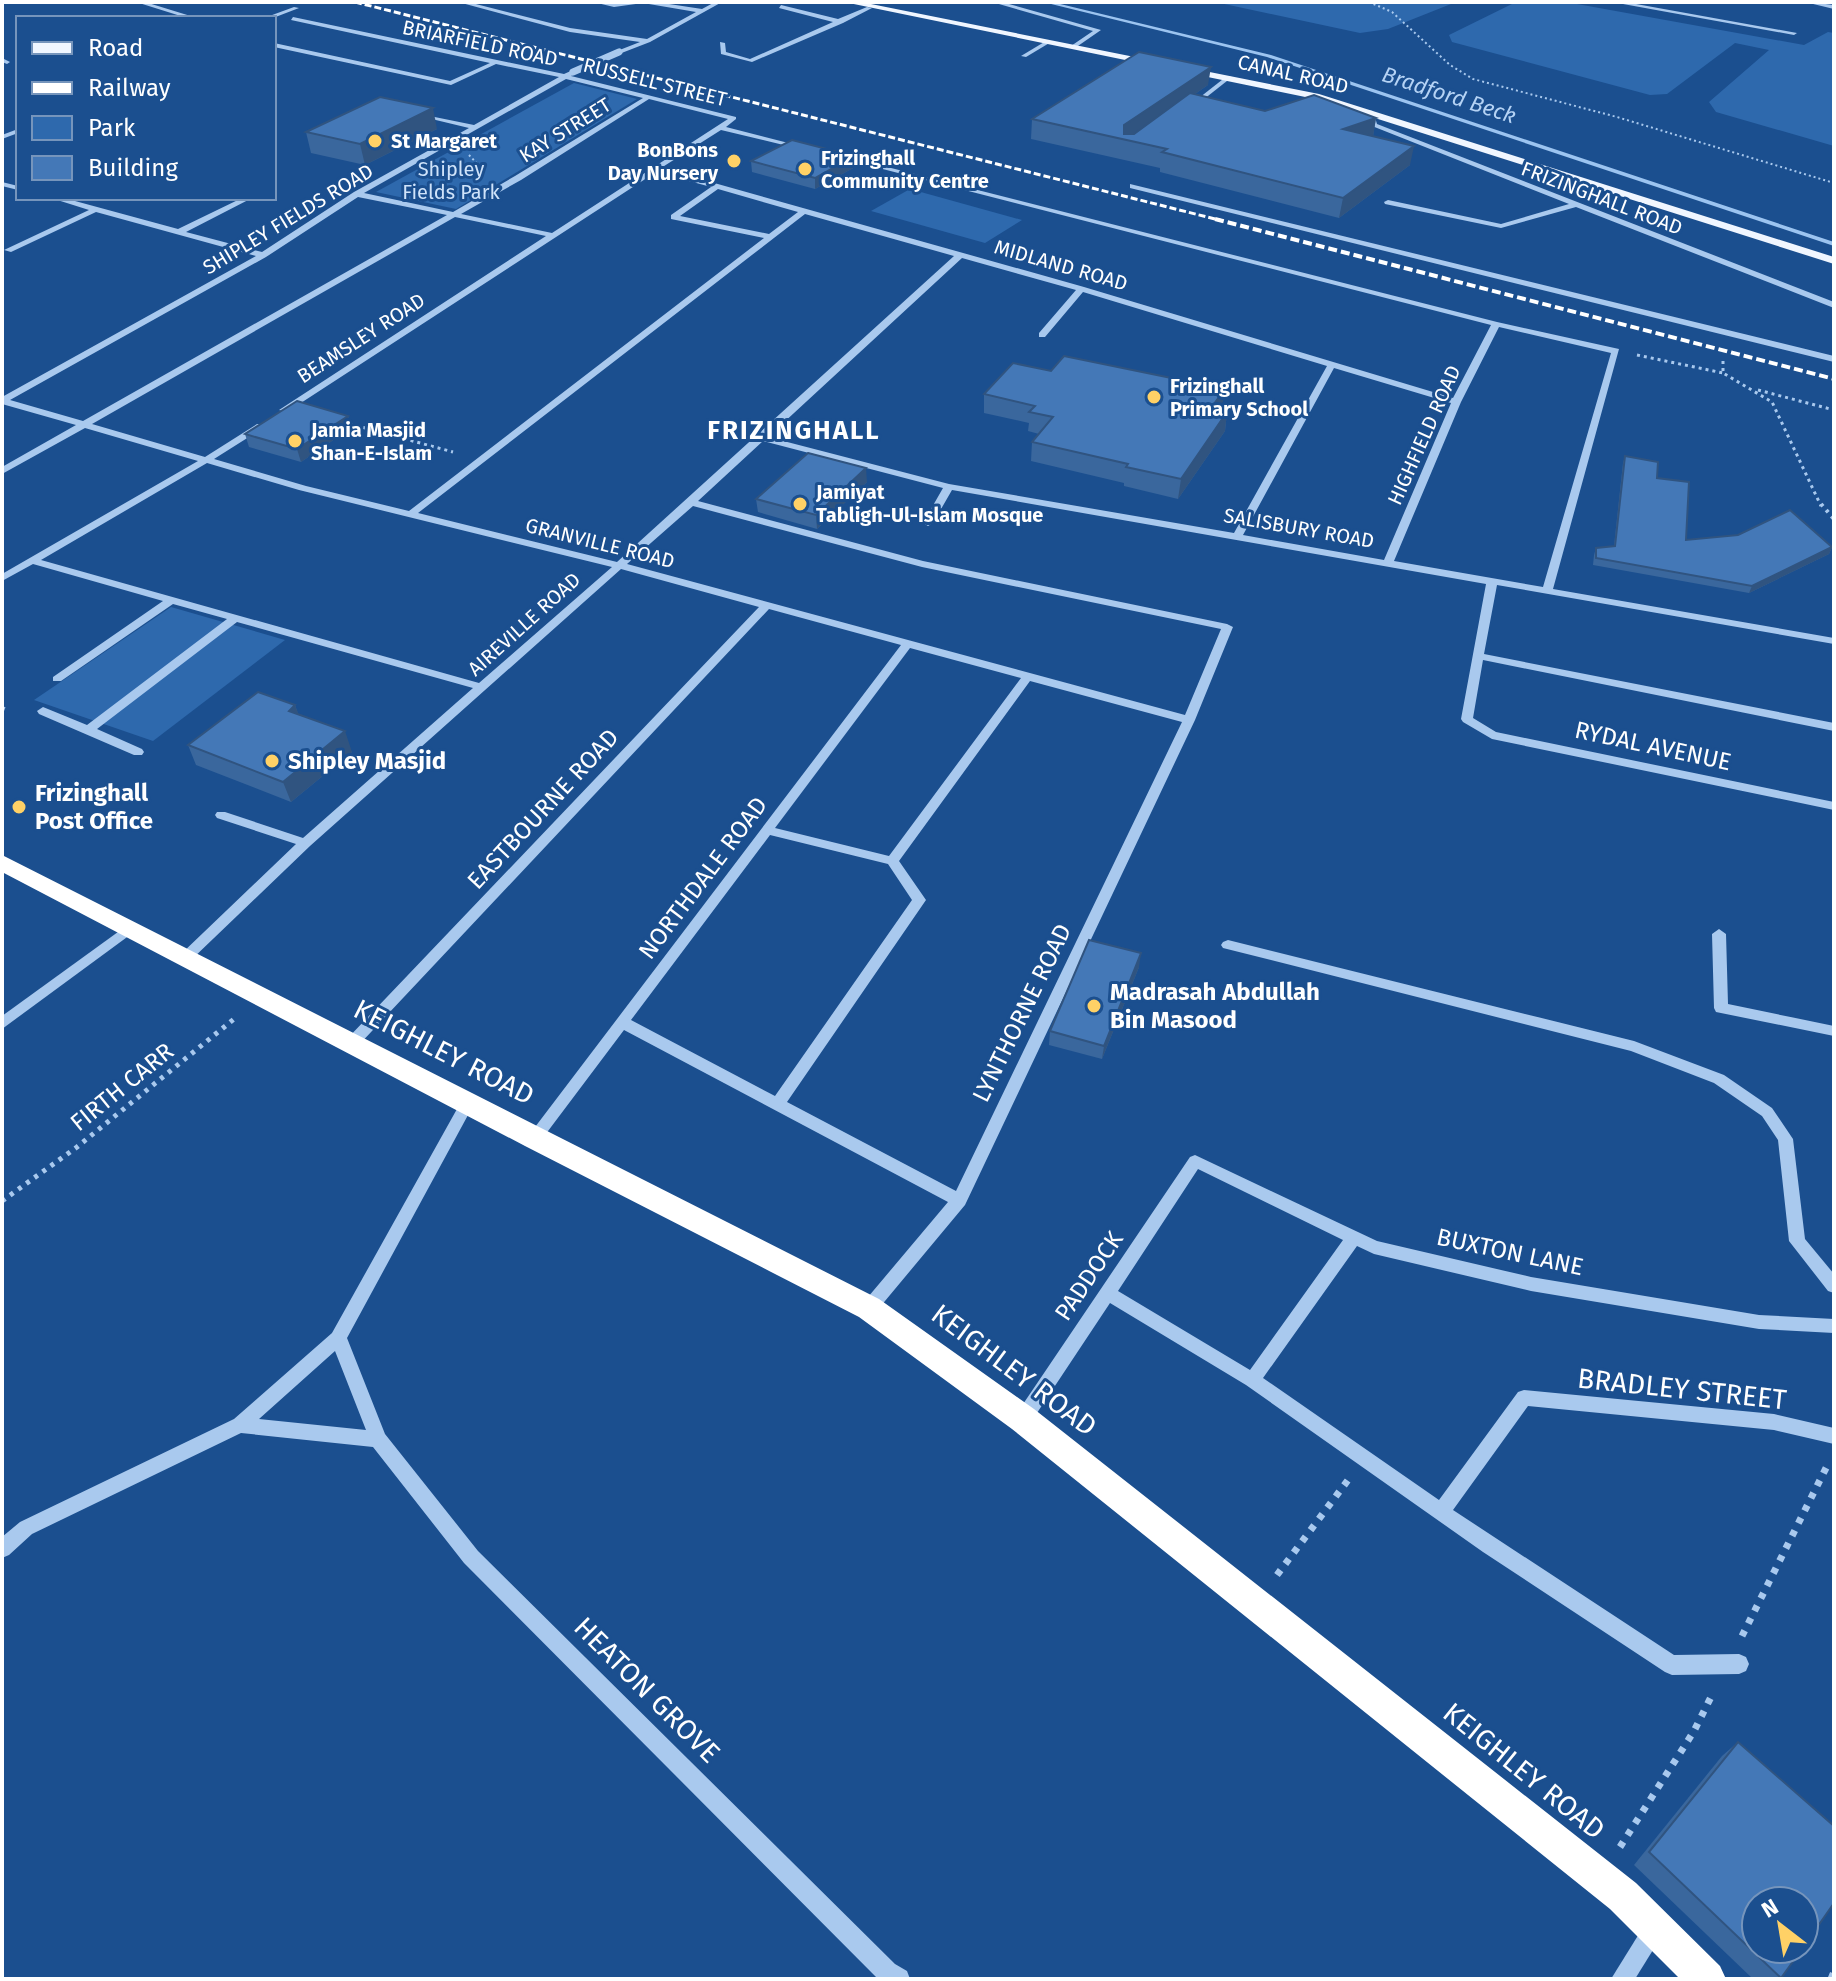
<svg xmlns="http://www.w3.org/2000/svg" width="1836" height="1981" font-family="'Fira Sans',sans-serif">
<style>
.green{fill:#2e69ad}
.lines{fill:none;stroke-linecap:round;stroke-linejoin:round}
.stream{fill:#9cc4f0;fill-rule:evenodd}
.path-far4{stroke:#a9c9ee;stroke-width:2;stroke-dasharray:2 3;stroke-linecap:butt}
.path-far3{stroke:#a9c9ee;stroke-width:3;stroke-dasharray:3 4;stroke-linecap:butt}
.path-far2{stroke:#a9c9ee;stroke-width:4;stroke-dasharray:3 5;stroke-linecap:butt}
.path-far1{stroke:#a9c9ee;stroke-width:5;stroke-dasharray:4 6;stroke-linecap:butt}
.path{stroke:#a9c9ee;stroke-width:7;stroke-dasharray:6 8;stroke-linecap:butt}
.minor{fill:#a9c9ee;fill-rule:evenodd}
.major{fill:#f0f6ff;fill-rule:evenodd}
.highway{fill:#fff;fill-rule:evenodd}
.rail-far1{stroke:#fff;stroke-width:3;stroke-dasharray:7 3;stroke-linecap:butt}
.rail{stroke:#fff;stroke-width:4;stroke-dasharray:9 4;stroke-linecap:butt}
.minor-bridge{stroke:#a9c9ee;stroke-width:7}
.wall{fill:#3a679d}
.shaded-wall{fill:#305480}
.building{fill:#4478b7;stroke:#305480;stroke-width:2}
.poi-dot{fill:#ffd166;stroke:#1b4f8f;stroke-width:3}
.labels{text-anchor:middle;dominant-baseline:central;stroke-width:6;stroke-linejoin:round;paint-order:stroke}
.far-street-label{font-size:20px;fill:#fff;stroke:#1b4f8f}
.far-poi-label{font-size:20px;font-weight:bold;fill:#fff;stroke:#1b4f8f;text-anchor:start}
.far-park-label{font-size:20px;fill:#cfe3fa;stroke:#1b4f8f}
.far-water-label{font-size:22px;font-style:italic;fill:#b5d3f5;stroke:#1b4f8f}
.street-label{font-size:24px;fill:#fff;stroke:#1b4f8f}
.poi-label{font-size:24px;font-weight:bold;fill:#fff;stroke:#1b4f8f;text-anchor:start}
.far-district-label{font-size:26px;font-weight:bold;letter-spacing:2px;fill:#fff;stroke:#1b4f8f}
.near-street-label{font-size:28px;fill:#fff;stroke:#1b4f8f}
</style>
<rect width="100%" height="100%" fill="#1b4f8f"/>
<g class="green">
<path d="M1215,2H1456L1388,29L1360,33Z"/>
<path d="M1516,2H1566L1804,45L1828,32L1834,33V146L1716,112L1709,102L1769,50L1735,43L1667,94L1650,95L1452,42L1449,35Z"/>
<path d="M574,83L637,99L456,209L376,192Z"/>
<path d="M910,189L1022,220L985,243L871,211Z"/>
<path d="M171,607L285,640L153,741L34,700Z"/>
</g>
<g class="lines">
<path class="stream" d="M1043,2H1052L1271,55L1834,242V246L1267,57Z"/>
<g class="path-far4">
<path d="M1369,2L1392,12L1450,65L1473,79L1617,117L1834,183"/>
<path d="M444,173L484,171L469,155"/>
</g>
<g class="path-far3">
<path d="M1637,355L1723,373"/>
<path d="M1723,361V373L1772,402L1821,506"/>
<path d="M1758,390L1834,410"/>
<path d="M343,422L453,452"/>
</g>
<g class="path-far2">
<path d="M1821,504L1834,519"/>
<path d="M2,708L7,710"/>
</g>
<path class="path-far1" d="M2,1201L77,1147L234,1019"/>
<g class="path">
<path d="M1277,1575L1348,1480"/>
<path d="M1742,1636L1829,1462"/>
<path d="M1620,1847L1694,1731L1712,1695"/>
<path d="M1831,1979L1834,1972"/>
</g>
<g class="minor">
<path d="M136,2H145L197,18H187Z"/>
<path d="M458,2H468L570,28L647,39L696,12L643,3L614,7L593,2H656L702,9L715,2H722L650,42L619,54L617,51L640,42L570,32Z"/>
<path d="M992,2H1002L1101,30L1075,48H1071V46L1093,31Z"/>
<path d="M1612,2H1625L1797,33L1794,35Z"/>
<path d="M1808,2L1834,5V9L1809,3Z"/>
<path d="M781,5L838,19L867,7L872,8L843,23L752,62L721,54L720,42L725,43L726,52L750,59L833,22L779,8Z"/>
<path d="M294,7L299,8L273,18H264Z"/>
<path d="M293,17L564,74L573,70L576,72L571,76L736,117V119L726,127L804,147L800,149L721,130L661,168L1084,287L1453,398L1491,325L832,156L836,154L1497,322L1619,349L1553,589L1834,638V644L1497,585L1484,654L1834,723V731L1483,660L1473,718L1496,732L1834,802V810L1492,739L1463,722L1461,719L1486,584L952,490L933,523L928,526L923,523L943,488L763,441L698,501L923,561L1227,624L1233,627L1195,720L965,1205L875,1313L869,1315L863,1313L861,1308L863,1303L948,1202L624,1030L539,1143L534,1145L529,1143L526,1139L529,1135L901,645L769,609L356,1048H346L344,1044L346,1040L759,607L621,569L310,846L190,961H180L178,958L180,955L296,844L217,818L215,815L217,812H225L303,838L473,688L237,622L97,729L142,749L144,752L142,755H134L39,714L37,711L43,707L87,725L227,619L173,604L61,681H53V677L163,601L33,564L2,581V574L198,461L85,428L2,474V467L76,425L2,404V397L256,256L96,212L11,252L4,250L89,210L51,198H64L178,229L242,198H252L186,232L262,252L354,192L469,128L415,115V113L474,125L559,77L496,64L451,85L274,47V43L450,81L490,63L291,20ZM566,79L643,98L515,176L453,212L364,193ZM649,99L728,119L552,233L461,214L521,180ZM656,172L711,187L671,215V219L764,238L409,511L306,486L214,459L263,428V424H257L205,457L92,424L455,217L546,236L279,410L287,412ZM718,189L798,212L769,234L680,216ZM358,197L447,215L83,421L10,400L266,257ZM805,214L954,256L617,562L418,513ZM962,258L1076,290L1039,333V337H1045L1083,292L1327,366L1234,533L949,484L768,437ZM1499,327L1611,353L1543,587L1394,561L1461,402ZM1334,368L1451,403L1384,560L1243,535ZM207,463L299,490L612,567L479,683L41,560ZM693,506L922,567L1221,629L1185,715L627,564ZM910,648L1021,678L889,856L775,828ZM1030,681L1182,722L956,1191L787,1102L926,900L899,861ZM770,835L888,864L912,900L775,1096L631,1020Z"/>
<path d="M1046,41L1051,42L1026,57L1021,56Z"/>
<path d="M2,58L10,62L7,64L2,62Z"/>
<path d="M1227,76L1232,77L1194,107H1190V105Z"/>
<path d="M1368,110L1373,111L1377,124L1834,302V308L1576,207L1501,228L1385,204L1384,202L1388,200L1501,224L1569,204L1372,126Z"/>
<path d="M18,129V133L2,139V135Z"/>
<path d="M2,182L18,186V190L2,186Z"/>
<path d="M1130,184L1834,356V362L1130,188Z"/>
<path d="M129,924L136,929L134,932L2,1029V1016Z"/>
<path d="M1719,929L1726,934L1728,1004L1834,1026V1036L1716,1012L1714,1008L1712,934Z"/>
<path d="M1228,940L1634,1041L1724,1075L1772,1108L1793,1139L1805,1239L1834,1274V1293L1828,1291L1789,1241L1778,1140L1762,1116L1714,1083L1631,1051L1223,948L1221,945L1223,942Z"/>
<path d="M467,1098L472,1100L474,1104L347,1338L385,1434L478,1551L895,1964L907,1971L910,1979H878L464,1563L373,1447L241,1433L32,1534L9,1555L2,1558V1537L20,1522L234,1419L332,1333L462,1100ZM335,1351L366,1430L259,1419Z"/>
<path d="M1195,1155L1377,1241L1531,1277L1759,1315L1834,1319V1333L1759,1329L1531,1291L1374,1254L1357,1246L1263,1378L1439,1500L1518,1392L1524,1390L1774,1414L1834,1428V1444L1774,1430L1528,1406L1453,1510L1674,1655L1739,1654L1746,1657L1749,1664L1746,1671L1739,1674L1672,1675L1665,1672L1483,1552L1246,1385L1110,1303L1029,1425L1023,1427L1017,1425L1014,1419L1017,1413L1190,1157ZM1198,1169L1343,1240L1250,1370L1118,1291Z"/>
<path d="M1655,1918L1663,1921L1666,1929L1635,1979H1611L1647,1921Z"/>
</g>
<path class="major" d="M844,2H861L1319,94L1834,257V264L1315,99Z"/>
<path class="highway" d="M2,855L879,1299L1034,1409L1636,1883L1720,1966L1726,1979H1680L1610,1909L1012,1429L859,1317L525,1146L2,872Z"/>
<path class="rail-far1" d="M355,2L1223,221"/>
<path class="rail" d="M1215,219L1834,379"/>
<path class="minor-bridge" d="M573,72L619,52"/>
</g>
<g class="wall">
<path d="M1208,85L1195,94L1265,111L1376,118L1373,136L1410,165L1339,218L1160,172V168L1031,139L1032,119Z"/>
<path d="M437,129L365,165L311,153L306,132Z"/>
<path d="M751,161L855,167L815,189L752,172Z"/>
<path d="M984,394L1222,408L1220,410L1227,412L1225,431L1178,499L1124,486V483L1031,461L1032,442L1039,434L1028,431L1029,423L984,413Z"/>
<path d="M348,416L351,428L301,462L249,447L245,434Z"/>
<path d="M1625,456L1657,478L1686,540L1832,547L1829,554L1749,593L1593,565L1594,555L1596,548L1614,546L1623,463Z"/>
<path d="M867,482L817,529L758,512L756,499Z"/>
<path d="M295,705L298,714L352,752L291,802L196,765L188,745Z"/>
<path d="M1139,967L1102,1059L1049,1045L1050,1031Z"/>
<path d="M1738,1742L1781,1978L1779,1979H1753L1634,1865L1722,1756Z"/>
</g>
<g class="shaded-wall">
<path d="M1211,67L1208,85L1128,140L1123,139L1124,125Z"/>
<path d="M433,108L437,129L365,165L360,144Z"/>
<path d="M1376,118L1373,137L1343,129Z"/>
<path d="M1414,146L1410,165L1339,218L1343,198Z"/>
<path d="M854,156L855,167L815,189V178Z"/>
<path d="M1225,389L1222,408L1208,427L1211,408Z"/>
<path d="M1227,412L1225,431L1178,499L1181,479Z"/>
<path d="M348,416L351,428L301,462L297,449Z"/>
<path d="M866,468L867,482L817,529L816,515Z"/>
<path d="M1832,547L1829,554L1749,593L1752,586Z"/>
<path d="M295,705L303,726L289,711Z"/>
<path d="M345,731L352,752L291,802L283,782Z"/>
<path d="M1141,953L1139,967L1102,1059L1104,1046Z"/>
</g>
<g class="building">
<path d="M1139,52L1211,67L1124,125V134H1134L1190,93L1265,111L1314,95L1376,118L1343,129L1414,146L1343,198L1162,152L1167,149L1032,119Z"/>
<path d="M380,97L433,108L360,144L306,132Z"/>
<path d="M792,140L854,156L815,178L751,161Z"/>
<path d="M1064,356L1225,389L1211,408L1227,412L1181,479L1126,467L1128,464L1032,442L1053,417L1029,412L1035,406L984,394L1013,363L1051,371Z"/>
<path d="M297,401L348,416L297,449L245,434Z"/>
<path d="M808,453L866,468L816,515L756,499Z"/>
<path d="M1625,456L1658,462L1657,478L1689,482L1686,540L1738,535L1790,510L1832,547L1752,586L1596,558V548L1615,546Z"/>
<path d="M258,692L295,705L289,711L345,731L283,782L188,745Z"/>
<path d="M1089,940L1141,953L1104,1046L1050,1031Z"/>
<path d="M1738,1742L1834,1826V1903L1804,1946V1901H1756V1949H1802L1781,1978L1649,1852Z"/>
</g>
<g class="poi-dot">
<circle cx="375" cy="141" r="8"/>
<circle cx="734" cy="161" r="8"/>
<circle cx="805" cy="169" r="8"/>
<circle cx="1154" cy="397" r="8"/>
<circle cx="295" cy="441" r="8"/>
<circle cx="800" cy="504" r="8"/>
<circle cx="272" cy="761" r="8"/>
<circle cx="19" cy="807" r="8"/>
<circle cx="1094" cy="1006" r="8"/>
</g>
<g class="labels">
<g class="far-street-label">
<text transform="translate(480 43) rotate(12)">BRIARFIELD ROAD</text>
<text transform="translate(1293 74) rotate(13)">CANAL ROAD</text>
<text transform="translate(655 82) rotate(14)">RUSSELL STREET</text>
<text transform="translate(565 130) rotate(-32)">KAY STREET</text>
<text transform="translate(1602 198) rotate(21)">FRIZINGHALL ROAD</text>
<text transform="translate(288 219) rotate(-31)">SHIPLEY FIELDS ROAD</text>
<text transform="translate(1061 265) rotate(16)">MIDLAND ROAD</text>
<text transform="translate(361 338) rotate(-33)">BEAMSLEY ROAD</text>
<text transform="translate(1424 435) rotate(-66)">HIGHFIELD ROAD</text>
<text transform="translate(1299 528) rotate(10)">SALISBURY ROAD</text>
<text transform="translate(600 543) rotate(14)">GRANVILLE ROAD</text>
<text transform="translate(524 624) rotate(-42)">AIREVILLE ROAD</text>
</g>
<g class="far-poi-label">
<text x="391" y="141">St Margaret</text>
<text x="718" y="150" text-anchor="end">BonBons<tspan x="718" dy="23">Day Nursery</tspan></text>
<text x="821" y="158">Frizinghall<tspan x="821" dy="23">Community Centre</tspan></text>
<text x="1170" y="386">Frizinghall<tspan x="1170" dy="23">Primary School</tspan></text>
<text x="311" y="430">Jamia Masjid<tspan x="311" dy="23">Shan-E-Islam</tspan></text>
<text x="816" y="492">Jamiyat<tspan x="816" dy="23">Tabligh-Ul-Islam Mosque</tspan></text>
</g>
<g class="far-park-label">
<text x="451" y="169">Shipley<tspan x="451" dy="23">Fields Park</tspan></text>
</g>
<g class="far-water-label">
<text transform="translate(1449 95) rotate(18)">Bradford Beck</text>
</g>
<g class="street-label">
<text transform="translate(1653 746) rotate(12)">RYDAL AVENUE</text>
<text transform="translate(543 809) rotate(-47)">EASTBOURNE ROAD</text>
<text transform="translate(703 878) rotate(-53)">NORTHDALE ROAD</text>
<text transform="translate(1022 1013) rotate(-64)">LYNTHORNE ROAD</text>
<text transform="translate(122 1087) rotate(-39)">FIRTH CARR</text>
<text transform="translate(1510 1252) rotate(12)">BUXTON LANE</text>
<text transform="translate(1089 1276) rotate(-56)">PADDOCK</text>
</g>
<g class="poi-label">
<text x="288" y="761">Shipley Masjid</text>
<text x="35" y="793">Frizinghall<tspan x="35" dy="28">Post Office</tspan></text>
<text x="1110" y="992">Madrasah Abdullah<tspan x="1110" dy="28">Bin Masood</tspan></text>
</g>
<g class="far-district-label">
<text x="794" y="430">FRIZINGHALL</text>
</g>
<g class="near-street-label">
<text transform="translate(444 1052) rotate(27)">KEIGHLEY ROAD</text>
<text transform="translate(1014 1370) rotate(37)">KEIGHLEY ROAD</text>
<text transform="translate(1682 1389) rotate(6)">BRADLEY STREET</text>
<text transform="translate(647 1690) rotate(45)">HEATON GROVE</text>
<text transform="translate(1524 1771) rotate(39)">KEIGHLEY ROAD</text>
</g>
</g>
<rect width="1836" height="1981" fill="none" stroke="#ffffff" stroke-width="8"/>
<rect x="16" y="16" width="260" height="184" fill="#1b4f8f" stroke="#7695bc" stroke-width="2"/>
<rect x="32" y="42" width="40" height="12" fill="#f0f6ff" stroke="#7695bc" stroke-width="2"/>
<text x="88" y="56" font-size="24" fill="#ffffff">Road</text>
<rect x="32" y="82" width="40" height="12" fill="#ffffff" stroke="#7695bc" stroke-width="2"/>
<text x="88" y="96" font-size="24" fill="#ffffff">Railway</text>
<rect x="32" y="116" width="40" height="24" fill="#2e69ad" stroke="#7695bc" stroke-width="2"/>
<text x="88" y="136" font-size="24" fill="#ffffff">Park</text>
<rect x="32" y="156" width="40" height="24" fill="#4478b7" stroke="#7695bc" stroke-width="2"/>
<text x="88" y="176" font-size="24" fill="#ffffff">Building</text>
<g transform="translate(1780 1925) rotate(329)"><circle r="38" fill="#1b4f8f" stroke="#7695bc" stroke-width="2"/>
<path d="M0-6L14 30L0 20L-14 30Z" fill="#ffd166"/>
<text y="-12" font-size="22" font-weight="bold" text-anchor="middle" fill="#ffffff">N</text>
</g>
</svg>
